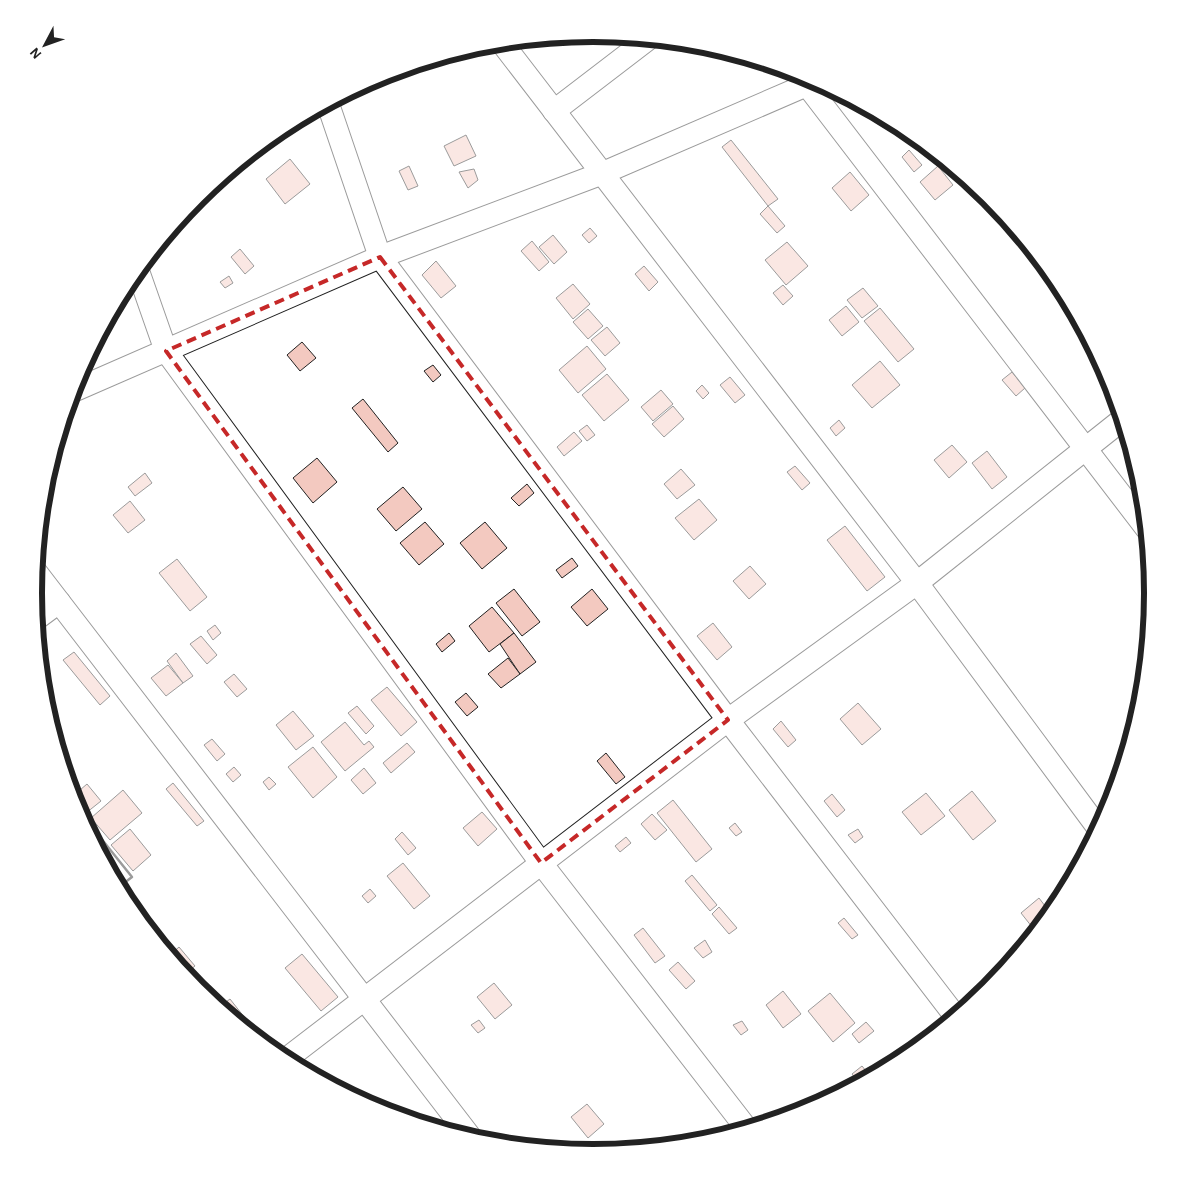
<svg xmlns="http://www.w3.org/2000/svg" width="1187" height="1187" font-family="'Alegreya Sans',sans-serif">
<style>
.building{fill:#f3c9c0;stroke:#222}
.lines{fill:none;stroke-linecap:round;stroke-linejoin:round}
.minor-casing{stroke:#222;stroke-width:24}
.minor{stroke:#fff;stroke-width:22}
.wall{stroke:#222;stroke-width:2.5}
.marked{fill:none;stroke:#c62828;stroke-width:4;stroke-dasharray:10 6;stroke-linejoin:round}
.rim{fill:none;stroke:#222;stroke-width:6}
</style>
<rect width="100%" height="100%" fill="#fff"/>
<g class="building">
<path d="M466,135L476,156L454,166L444,146Z"/>
<path d="M731,140L778,199L768,206L722,147Z"/>
<path d="M909,150L922,165L914,172L902,157Z"/>
<path d="M290,159L310,184L285,204L266,179Z"/>
<path d="M409,166L418,186L408,190L399,171Z"/>
<path d="M938,166L953,185L935,200L920,182Z"/>
<path d="M474,169L478,180L468,188L459,172Z"/>
<path d="M850,172L869,195L851,211L832,188Z"/>
<path d="M768,206L785,226L777,233L760,214Z"/>
<path d="M590,228L597,236L589,243L582,235Z"/>
<path d="M553,235L567,252L554,264L539,247Z"/>
<path d="M532,241L549,262L539,271L521,251Z"/>
<path d="M787,242L808,266L786,285L765,260Z"/>
<path d="M240,249L254,266L245,274L231,257Z"/>
<path d="M436,261L456,286L441,298L422,275Z"/>
<path d="M644,266L658,282L649,291L635,274Z"/>
<path d="M229,276L233,283L225,288L220,282Z"/>
<path d="M573,284L590,304L573,319L556,298Z"/>
<path d="M783,285L793,296L783,305L773,293Z"/>
<path d="M863,288L878,306L862,318L847,300Z"/>
<path d="M846,306L859,322L842,336L829,320Z"/>
<path d="M880,308L914,349L898,362L864,321Z"/>
<path d="M588,309L603,326L588,339L573,322Z"/>
<path d="M607,327L620,343L605,356L591,340Z"/>
<path d="M302,342L316,358L300,371L287,355Z"/>
<path d="M587,346L606,369L578,393L559,370Z"/>
<path d="M880,361L900,385L872,408L852,385Z"/>
<path d="M433,365L441,375L433,382L424,371Z"/>
<path d="M1012,372L1025,388L1016,396L1002,380Z"/>
<path d="M607,374L629,400L604,421L582,395Z"/>
<path d="M730,377L745,395L735,403L720,385Z"/>
<path d="M702,385L709,393L703,399L696,391Z"/>
<path d="M661,390L673,404L653,421L641,407Z"/>
<path d="M363,399L398,443L388,452L352,408Z"/>
<path d="M673,406L684,419L664,437L652,424Z"/>
<path d="M839,420L845,428L836,436L830,428Z"/>
<path d="M587,425L595,435L587,441L579,431Z"/>
<path d="M574,432L582,441L564,456L557,447Z"/>
<path d="M952,445L967,462L949,478L934,460Z"/>
<path d="M987,451L1007,477L992,489L972,463Z"/>
<path d="M317,458L337,482L313,503L293,478Z"/>
<path d="M795,466L810,483L802,490L787,472Z"/>
<path d="M681,469L695,485L677,499L664,484Z"/>
<path d="M145,473L152,483L135,496L128,487Z"/>
<path d="M527,484L534,493L519,506L511,498Z"/>
<path d="M403,487L422,509L396,531L377,509Z"/>
<path d="M699,499L717,520L694,540L675,518Z"/>
<path d="M130,501L145,520L128,533L113,515Z"/>
<path d="M425,522L444,544L419,565L400,543Z"/>
<path d="M485,522L507,548L482,569L460,543Z"/>
<path d="M845,526L885,577L867,591L827,540Z"/>
<path d="M572,558L578,566L562,578L556,570Z"/>
<path d="M177,559L207,597L190,611L159,573Z"/>
<path d="M750,566L766,584L749,599L733,581Z"/>
<path d="M514,589L540,622L522,636L496,603Z"/>
<path d="M592,589L608,609L587,626L571,607Z"/>
<path d="M492,607L514,633L489,652L469,626Z"/>
<path d="M713,623L732,647L717,660L697,636Z"/>
<path d="M215,625L221,633L213,640L207,631Z"/>
<path d="M449,633L455,641L442,652L436,644Z"/>
<path d="M514,633L536,662L520,674L500,644Z"/>
<path d="M201,636L217,655L207,664L190,644Z"/>
<path d="M74,652L110,696L100,705L63,660Z"/>
<path d="M176,653L193,676L183,683L167,661Z"/>
<path d="M508,658L520,674L501,688L488,674Z"/>
<path d="M168,665L183,683L166,696L151,678Z"/>
<path d="M234,674L247,689L237,697L224,682Z"/>
<path d="M387,687L417,722L401,736L371,700Z"/>
<path d="M466,693L478,707L467,716L455,702Z"/>
<path d="M858,703L881,729L862,745L840,719Z"/>
<path d="M357,706L374,726L366,734L348,713Z"/>
<path d="M293,711L314,736L296,750L276,725Z"/>
<path d="M781,721L796,740L788,747L773,729Z"/>
<path d="M345,722L364,745L369,741L374,747L345,771L321,742Z"/>
<path d="M212,739L225,754L217,761L204,745Z"/>
<path d="M407,743L415,752L391,773L383,763Z"/>
<path d="M313,747L337,777L313,798L288,767Z"/>
<path d="M606,753L625,777L616,784L597,761Z"/>
<path d="M234,767L241,775L233,782L226,774Z"/>
<path d="M364,768L376,783L363,794L351,780Z"/>
<path d="M269,777L276,784L269,790L263,782Z"/>
<path d="M173,783L204,821L197,826L166,789Z"/>
<path d="M87,784L101,801L86,813L73,796Z"/>
<path d="M123,790L142,813L110,840L91,818Z"/>
<path d="M972,791L996,821L973,840L949,810Z"/>
<path d="M926,793L945,816L921,835L902,812Z"/>
<path d="M832,794L845,810L837,817L824,801Z"/>
<path d="M673,800L712,849L696,862L657,813Z"/>
<path d="M482,812L497,829L478,846L463,828Z"/>
<path d="M652,814L667,830L655,840L641,824Z"/>
<path d="M735,823L742,832L736,836L729,828Z"/>
<path d="M130,829L151,855L133,871L111,845Z"/>
<path d="M858,829L863,837L855,843L848,835Z"/>
<path d="M402,832L416,848L408,855L395,839Z"/>
<path d="M626,837L631,843L620,852L615,846Z"/>
<path d="M403,863L430,896L414,909L387,876Z"/>
<path d="M692,875L717,905L710,911L685,881Z"/>
<path d="M370,889L376,896L368,903L362,896Z"/>
<path d="M1039,898L1051,914L1036,932L1021,913Z"/>
<path d="M719,907L737,928L729,934L712,914Z"/>
<path d="M844,918L858,935L852,939L838,923Z"/>
<path d="M643,928L665,956L655,963L634,935Z"/>
<path d="M705,940L712,952L703,958L694,948Z"/>
<path d="M179,947L195,966L185,974L170,955Z"/>
<path d="M302,954L338,997L321,1011L285,968Z"/>
<path d="M678,962L695,981L686,989L669,970Z"/>
<path d="M494,983L512,1005L495,1019L477,997Z"/>
<path d="M783,991L801,1014L783,1028L766,1005Z"/>
<path d="M830,993L855,1023L833,1042L808,1011Z"/>
<path d="M230,999L256,1032L253,1035L219,1007Z"/>
<path d="M479,1020L485,1028L478,1033L471,1025Z"/>
<path d="M742,1021L748,1030L741,1035L733,1025Z"/>
<path d="M866,1022L874,1031L859,1043L852,1034Z"/>
<path d="M862,1066L871,1077L859,1083L852,1074Z"/>
<path d="M587,1104L604,1124L588,1138L571,1117Z"/>
</g>
<g class="lines">
<g class="minor-casing">
<g id="minor">
<path d="M502,43L917,583L1099,829"/>
<path d="M807,85L1147,529"/>
<path d="M328,104L380,257L728,720L956,1017"/>
<path d="M554,111L648,39"/>
<path d="M138,271L166,351L541,863L747,1129"/>
<path d="M73,391L380,257L603,173L816,81"/>
<path d="M36,572L471,1138"/>
<path d="M36,619L59,602"/>
<path d="M285,1060L728,720L917,583L1123,419"/>
</g>
</g>
<use href="#minor" class="minor"/>
<path class="wall" d="M82,818L84,817L132,877L119,887"/>
</g>
<path d="M0 0H1187V1187H0ZM380,257L728,720L541,863L166,351Z" fill="#fff" fill-opacity=".55" fill-rule="evenodd"/>
<path class="marked" d="M380,257L728,720L541,863L166,351Z"/>
<path d="M0 0H1187V1187H0ZM42 593a551 551 0 1 1 1102 0a551 551 0 1 1-1102 0Z" fill="#fff" fill-rule="evenodd"/>
<path class="rim" d="M42 593a551 551 0 1 1 1102 0a551 551 0 1 1-1102 0Z"/>
<g transform="translate(45 45) rotate(229)" stroke="#ffffff" stroke-width="4" paint-order="stroke">
<path d="M0-4L9 19L0 12L-9 19Z" fill="#222222"/>
<text y="-8" font-size="14" font-weight="bold" text-anchor="middle" fill="#222222">N</text>
</g>
</svg>
